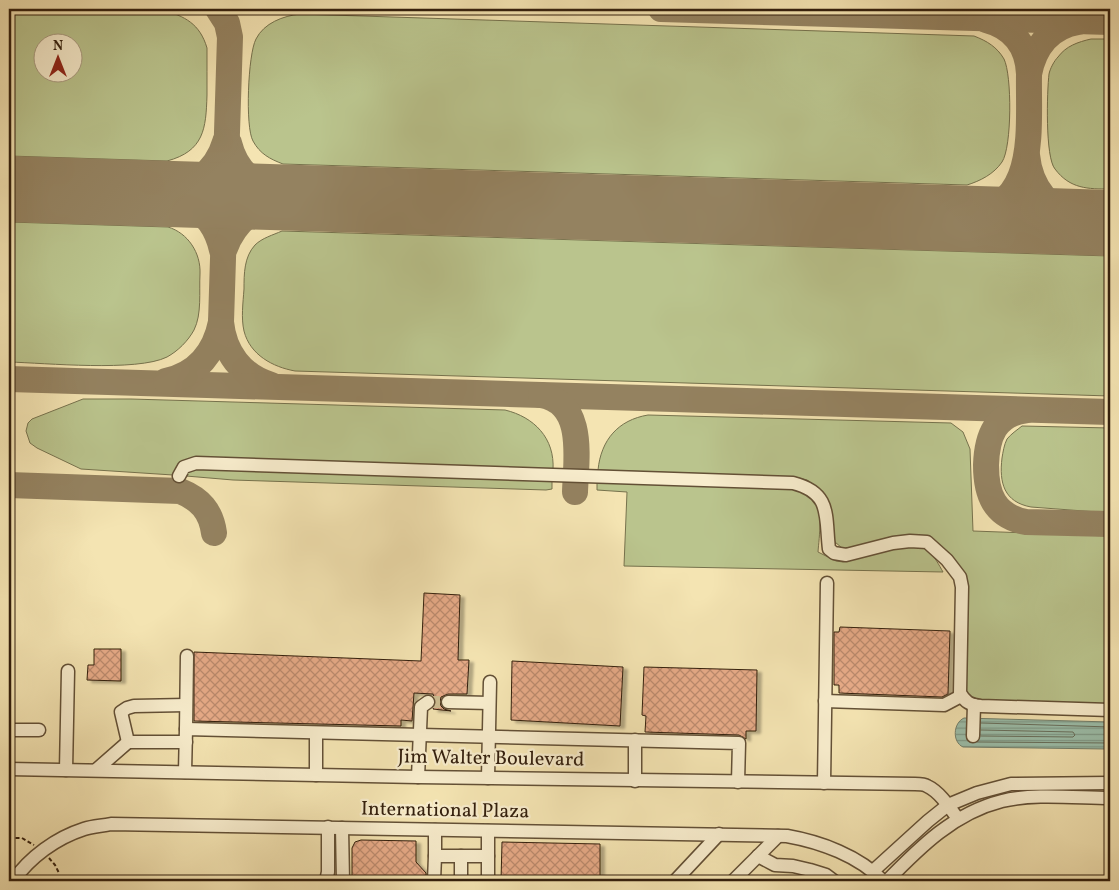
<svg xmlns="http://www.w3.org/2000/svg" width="1119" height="890" font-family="Vollkorn,serif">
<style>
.grass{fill:#bac48d;stroke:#76724d;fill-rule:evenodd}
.water{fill:url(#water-rules);stroke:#727f6c}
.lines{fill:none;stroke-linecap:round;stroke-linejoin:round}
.shore{stroke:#686f5c;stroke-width:1}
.taxiway{stroke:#948260;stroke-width:26}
.runway{stroke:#948260;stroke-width:66}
.building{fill:url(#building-cross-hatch);stroke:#331f0d;filter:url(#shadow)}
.minor-tunnel{stroke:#cdbd91;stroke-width:12;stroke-dasharray:12 6;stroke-linecap:butt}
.minor-casing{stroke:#635036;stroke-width:15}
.path{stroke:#331f0d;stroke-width:2;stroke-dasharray:4 2.5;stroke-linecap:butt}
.minor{stroke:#f8edcd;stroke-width:12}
.labels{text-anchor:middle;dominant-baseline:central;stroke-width:4.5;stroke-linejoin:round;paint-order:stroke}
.street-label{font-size:20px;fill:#331f0d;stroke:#f8edcd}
</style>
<defs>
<pattern id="water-rules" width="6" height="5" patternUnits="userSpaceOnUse" patternTransform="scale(1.25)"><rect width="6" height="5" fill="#9cbfab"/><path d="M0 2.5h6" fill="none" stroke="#809b8a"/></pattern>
<pattern id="building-cross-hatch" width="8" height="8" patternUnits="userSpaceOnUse" patternTransform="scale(1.25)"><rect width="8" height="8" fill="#e7ab88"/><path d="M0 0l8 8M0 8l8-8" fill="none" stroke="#bc8b6e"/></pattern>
<filter id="shadow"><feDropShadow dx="4.5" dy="2.5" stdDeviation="1" flood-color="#0004"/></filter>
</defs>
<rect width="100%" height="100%" fill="#f4e4b2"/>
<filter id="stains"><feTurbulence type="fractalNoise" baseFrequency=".004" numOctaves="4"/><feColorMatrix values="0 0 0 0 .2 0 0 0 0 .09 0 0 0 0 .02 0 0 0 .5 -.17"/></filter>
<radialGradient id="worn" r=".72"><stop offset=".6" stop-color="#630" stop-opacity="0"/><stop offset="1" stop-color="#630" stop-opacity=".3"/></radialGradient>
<g class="grass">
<path d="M9,9L162,10C185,16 200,24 207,48C207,64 207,79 207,95C206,129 204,151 167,161L9,156ZM72,42V72H42V42Z"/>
<path d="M300,14L974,36C987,41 997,47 1004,59C1012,75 1012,147 1002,162C994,174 980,181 967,185L283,164C270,159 260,154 253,141C245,127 248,54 256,39C264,23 283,16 300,14Z"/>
<path d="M1091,39H1110V189C1088,189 1070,189 1055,169C1045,157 1047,91 1049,74C1050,69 1054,61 1058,57C1066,46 1078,42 1091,39Z"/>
<path d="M9,222L168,227C188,233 201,253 200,274C199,292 202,314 194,330C188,341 178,351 167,357C137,372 45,363 9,362Z"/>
<path d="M282,231L1110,256V396L295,371C273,367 250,355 244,331C241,318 243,303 244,289C244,274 244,257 255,245C262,238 273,235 282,231Z"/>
<path d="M83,399H131L505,410C534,417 555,438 553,470L194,458C182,459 177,465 173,475L81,469L37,448L30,443L26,431L28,423L32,419Z"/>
<path d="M648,415L951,423L963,432L970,449L973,531L1110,536V705L977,701L971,699L965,691L958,566L935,541L926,536H911L846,549L842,548L835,542L817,487L807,480L795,477L598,470C601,440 618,420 648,415Z"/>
<path d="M1022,426L1110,428V513L1031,507C1004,502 999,483 1002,458C1003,452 1004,445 1007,439C1011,434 1017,430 1022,426Z"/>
<path d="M194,469L552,480V489L546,490L233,480L186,476L188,471Z"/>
<path d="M597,481L798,489C803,491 808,494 812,497C824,508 819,537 818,552L836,561L843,562C861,557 911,540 927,550C934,555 939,565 943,572L624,566L627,492L597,490Z"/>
</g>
<path class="water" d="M964,718L1110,722V747L1106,749L963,747C952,742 953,723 964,718Z"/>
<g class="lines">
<g class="shore">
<path d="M981,723L1110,727"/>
<path d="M981,736L1073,737L1075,735L1073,732L981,730"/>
<path d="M977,742L1110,743"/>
</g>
<g class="taxiway">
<path d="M218,9L227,23L230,37L221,322C224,352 241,376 271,385"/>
<path d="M661,9L1110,22"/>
<path d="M1029,74C1034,48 1049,27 1078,22"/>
<path d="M229,143C237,176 263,193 295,196"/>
<path d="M1027,155C1030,187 1050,214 1082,219C1091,221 1101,220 1110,221"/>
<path d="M157,191C189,192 216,173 225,142"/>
<path d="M69,193C89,194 108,195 128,195C171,196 211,199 222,250"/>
<path d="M869,213L958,216C1040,213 1028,133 1029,74C1028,47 1013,27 986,20"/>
<path d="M225,248C235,221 257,203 286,200L380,203"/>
<path d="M9,379L1110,412"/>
<path d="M166,381C198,374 215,352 221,322"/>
<path d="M541,395C586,403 576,459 575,492"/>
<path d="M1027,410C995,414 987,436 986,465C986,494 994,516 1026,522L1110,524"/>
<path d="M9,485L180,491C200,499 211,511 214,533"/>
</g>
<path class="runway" d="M9,189L1110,223"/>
</g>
<g class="building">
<path d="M424,593L460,595L458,660H469L467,694H448L441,697L440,702L441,706L444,709L451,711L433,709L436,702L433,694L414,693L412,721L401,720V726L194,721V652L421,661Z"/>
<path d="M840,627L950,631L948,694L942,697L839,693V685H834V632H839Z"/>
<path d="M94,649H121V681L87,680L88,665H94Z"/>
<path d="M512,661L623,667L620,726L511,720Z"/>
<path d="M644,667L757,670L756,731H746V739L739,735L645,732L646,716L642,715Z"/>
<path d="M361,840L416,841V862L426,873V881H352V848L355,842Z"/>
<path d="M502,842L600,844V881H501Z"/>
</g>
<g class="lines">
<path class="minor-tunnel" d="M428,702H448"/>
<g class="minor-casing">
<g id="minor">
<path d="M179,476L184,467L196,463L793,483C832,493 825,516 829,549L834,553L846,555L893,543L910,541L927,542L947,560L960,577L962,587L960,693C965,702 970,705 981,706L1110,710"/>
<path d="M825,701L944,705L961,696"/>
<path d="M448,702L489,703"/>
<path d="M186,729L187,656"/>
<path d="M9,730H39"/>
<path d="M973,736L974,705"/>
<path d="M635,740V781"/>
<path d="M186,742H128L121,712L127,708L134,706L186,705"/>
<path d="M9,769L418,777L915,784C919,784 924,784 927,786C940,792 950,808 958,819"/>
<path d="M66,770L68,671"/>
<path d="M96,770L128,742"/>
<path d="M185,772L186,729L739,743L738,782"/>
<path d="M316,775V733"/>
<path d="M418,777L421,707L428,702"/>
<path d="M488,778L490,682"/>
<path d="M824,783L827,583"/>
<path d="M342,828L343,881"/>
<path d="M435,830V856H488V831"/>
<path d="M461,856V881"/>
<path d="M488,856V881"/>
<path d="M758,856L775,865L793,866L810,870L826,875L834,881"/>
<path d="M873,871L928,821L948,805L977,793L1011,784L1110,783"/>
<path d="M13,881C30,857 56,838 84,829C93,826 102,826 111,824L787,836C821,842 859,856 883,881"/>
<path d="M326,881L328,872V827"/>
<path d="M434,881L435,856"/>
<path d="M675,881L719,834"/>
<path d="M733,881L778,836"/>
<path d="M887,881C920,847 954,813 1002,801C1033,793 1078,798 1110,798"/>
</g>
</g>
<g class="path">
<path d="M9,838H22L34,845"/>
<path d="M49,858L55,865L59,873"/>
</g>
<use href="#minor" class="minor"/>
</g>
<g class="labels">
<g class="street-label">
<text transform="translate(491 759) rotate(1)">Jim Walter Boulevard</text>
<text transform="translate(445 811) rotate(1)">International Plaza</text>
</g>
</g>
<rect width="1119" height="890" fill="none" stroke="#f4e4b2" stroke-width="30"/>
<rect x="10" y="10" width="1099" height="870" fill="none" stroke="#331f0d" stroke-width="2.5"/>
<rect x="15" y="15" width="1089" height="860" fill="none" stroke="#331f0d"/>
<g transform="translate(58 58)"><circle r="24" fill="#f8edcd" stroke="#a99b80"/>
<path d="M0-4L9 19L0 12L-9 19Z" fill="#8f2418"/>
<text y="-8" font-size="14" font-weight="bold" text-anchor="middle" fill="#331f0d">N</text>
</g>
<rect width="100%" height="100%" filter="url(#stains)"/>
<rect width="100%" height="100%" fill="url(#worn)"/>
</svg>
